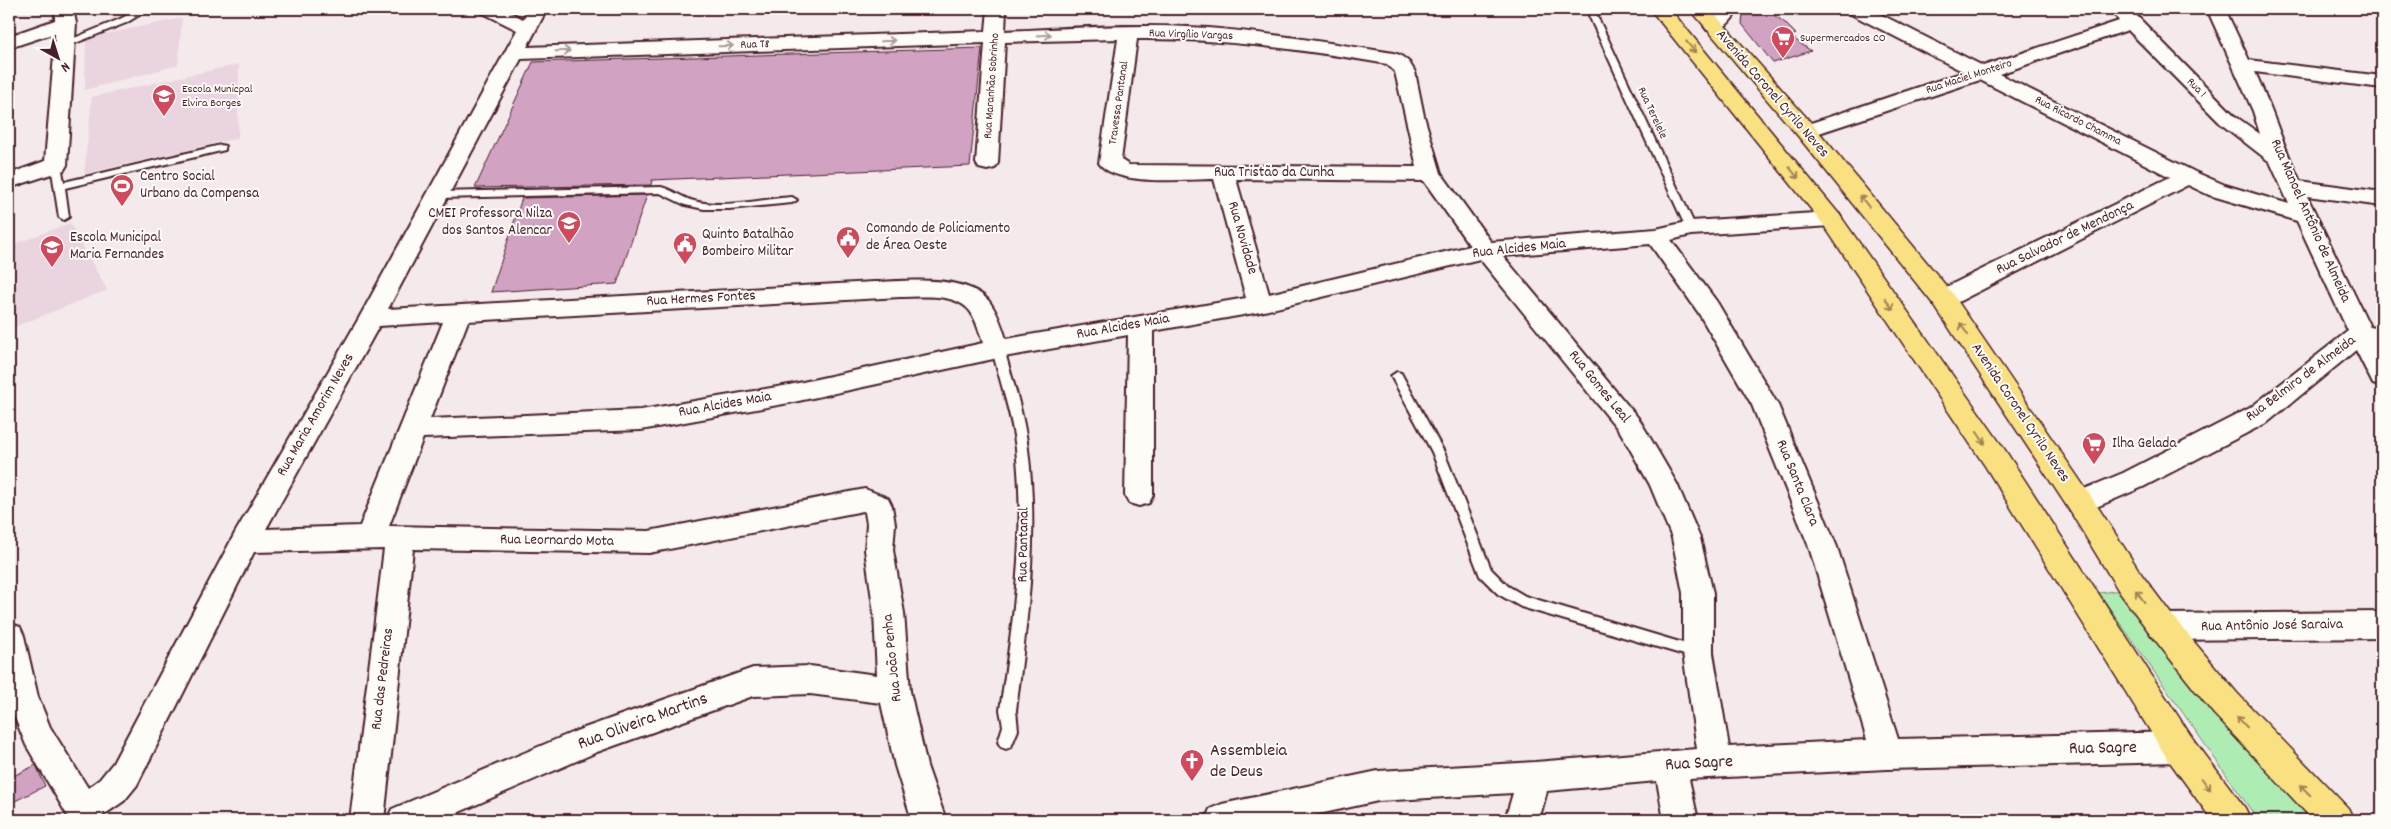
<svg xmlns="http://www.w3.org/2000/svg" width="2391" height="829" font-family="Dekko,sans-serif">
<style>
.built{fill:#ead4df}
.green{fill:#adedb4;stroke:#7c8670}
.building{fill:#d1a2c2;stroke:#4a1f2b}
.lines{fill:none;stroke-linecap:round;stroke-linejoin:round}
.lane-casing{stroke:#4a1f2b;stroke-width:4}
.street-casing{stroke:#4a1f2b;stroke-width:4}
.highway-casing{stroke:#4a1f2b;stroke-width:3}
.lane{fill:#fdfcf7;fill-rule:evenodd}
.street{fill:#fdfcf7;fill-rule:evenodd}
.highway{fill:#f9e181;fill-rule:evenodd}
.oneway{stroke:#ac999b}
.oneway2{stroke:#a28056}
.labels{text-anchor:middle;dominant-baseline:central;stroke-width:4;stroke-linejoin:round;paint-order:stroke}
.far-street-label{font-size:12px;fill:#4a1f2b;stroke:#fdfcf7}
.far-poi-label{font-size:12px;fill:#4a1f2b;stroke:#fdfcf7;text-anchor:start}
.street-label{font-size:15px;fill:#4a1f2b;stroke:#fdfcf7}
.poi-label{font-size:15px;fill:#4a1f2b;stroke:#fdfcf7;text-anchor:start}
.near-street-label{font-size:18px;fill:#4a1f2b;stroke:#fdfcf7}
.near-poi-label{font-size:18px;fill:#4a1f2b;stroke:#fdfcf7;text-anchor:start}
</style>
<rect width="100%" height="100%" fill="#f4eaec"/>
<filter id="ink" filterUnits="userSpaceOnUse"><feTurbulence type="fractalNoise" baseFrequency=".02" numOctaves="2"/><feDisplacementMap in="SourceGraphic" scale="10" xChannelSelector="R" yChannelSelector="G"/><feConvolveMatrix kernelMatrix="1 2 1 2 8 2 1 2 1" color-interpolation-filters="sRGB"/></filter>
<g filter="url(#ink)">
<g class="built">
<path d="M182,18L178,65L85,90L86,38Z"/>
<path d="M239,64L238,138L84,174L92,97Z"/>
<path d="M70,223L107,290L9,329V246Z"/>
</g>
<path class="green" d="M2122,590L2293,795L2318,820H2258L2099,593Z"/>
<g class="building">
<path d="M1752,9H1765L1784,22L1796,34L1790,36L1811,51L1773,63L1742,24L1743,14Z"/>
<path d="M982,48L970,166L652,180L651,185L475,188L533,62Z"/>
<path d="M647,195L617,284L491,292L522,198Z"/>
<path d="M36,765L45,786L9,804V778Z"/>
</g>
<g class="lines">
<g class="lane-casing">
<g id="lane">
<path d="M139,9H149L126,23L68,46H62L60,44L120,19Z"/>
<path d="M1586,9H1594L1696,228L1695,230H1687L1686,228Z"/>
<path d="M221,145L225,146V150L65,188L69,217L64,220L59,217L51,165L52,163H60L61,165L64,182Z"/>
<path d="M661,187C673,190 682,198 694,201C724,209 761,199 792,197L797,200L792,203L729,209H704L685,205L660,193L438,198L433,195L438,192Z"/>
<path d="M998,345L1004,349C1013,382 1024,415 1028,449C1039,536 1027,623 1016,710L1018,730L1011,747L1006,749L1001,747L998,742L1003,726L1000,710C1013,624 1026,536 1016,449C1012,415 1000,382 992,349Z"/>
<path d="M1397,372L1401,373L1444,452L1491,569L1508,586L1525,596L1703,649L1705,653L1703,657L1698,659L1521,607L1498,594L1480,576L1432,452L1391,376Z"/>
</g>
</g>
<g class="street-casing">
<g id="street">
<path d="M55,9H73L76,23L67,165L64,170L9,188V174L45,161L55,44V33L9,48V36L55,20Z"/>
<path d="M481,9H504L523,19L529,9H547L527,47L986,31L988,9H1006L1005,31C1072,28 1141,23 1208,28C1270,33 1331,43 1393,53L1400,55L1409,62L1415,72L1424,116L1441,173L1491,242L1656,229L1691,221L1831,212L1839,214L1842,219L1839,224L1831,226L1691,235L1671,240L1717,302L1778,405L1837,547L1898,739L2179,732L2190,737L2195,747L2190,757L2179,762L1887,769L1689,779L1698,820H1664L1657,781L1547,791L1539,820H1505L1513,793L1378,801L1292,820H1205L1210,809L1222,804L1378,771L1535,762L1697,749L1683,653V593L1672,538L1650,485L1621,433L1480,259L1260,312L1153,331V495L1149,503L1139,506L1129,503L1125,495L1128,335L998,358L789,403L641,430L423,438L389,526L649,531L865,489L888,498L892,506L895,524L893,550L904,613L910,691L927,766L946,820H912L895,766L881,703L810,694L753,696L597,752L441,820H387L392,809L576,731L753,668L810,666L877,675L874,613L865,550L867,524L865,512L863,511L649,553L413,549L384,820H350L384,549L254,552L137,785L124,801L102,816L104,820H70L26,745L9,703V623L20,627L24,636L38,697L50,727L88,788L100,779L113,763L235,533L359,318L517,30L483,13ZM1118,39L1099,163C1116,187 1186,179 1214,179L1246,298L1006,339C1002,326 997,311 988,300C963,274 906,281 874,282L388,309L521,59L985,43L976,163L979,168L987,170L995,168L998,163L1005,42ZM1137,39C1221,38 1304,50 1387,64L1395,72L1417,167L1129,165L1121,160ZM1236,179L1424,181L1470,246L1269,294ZM1650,244L1698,312L1752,405L1809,547L1867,740L1729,747L1713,653V593L1700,538L1677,484L1639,419L1503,256ZM900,297C921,297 959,292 972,314C977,323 980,334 983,343L789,385L641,410L430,419L468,321ZM443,322L360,526L266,529L379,326Z"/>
<path d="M1720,9H1739C1732,20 1722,34 1707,30L1704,26Z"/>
<path d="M1847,9H1870L1983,66L2119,21L2111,9H2130L2235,116L2260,134L2253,111L2207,9H2225L2249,60L2382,76V88L2255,72C2272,108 2283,146 2300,181L2382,192V206L2307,196L2370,327L2382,329V343L2379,344L2382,352V387L2373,384L2356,350L2268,422L2143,487L2080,514L2070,511L2066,503L2070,495L2123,473L2250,408L2348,331L2297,221L2209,195L2188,185L1952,305L1943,307L1934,305L1931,299L1934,293L2170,177L1980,80L1813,135L1806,137L1799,135L1795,131L1799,127L1964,72L1849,13ZM2128,30L2221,124L2270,162L2289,204L2225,185L2195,172L1999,74Z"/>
<path d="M2382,612V638L2163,640L2152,636L2148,627L2152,618L2163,614Z"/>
</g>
</g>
<g class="highway-casing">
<g id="highway">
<path d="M1650,9H1670L1839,214L2005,450L2191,736L2245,808L2251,820H2212L2167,758L1985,466L1823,224Z"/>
<path d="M1690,9H1710L1814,126L1952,293L2090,495L2142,575L2174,618L2237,693L2348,808L2354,820H2313L2213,713L2152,636L2120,593L2070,511L1934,305L1798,136Z"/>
</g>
</g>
<use href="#lane" class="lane"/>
<use href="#street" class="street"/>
<use href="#highway" class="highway"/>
</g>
<defs><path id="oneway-shaft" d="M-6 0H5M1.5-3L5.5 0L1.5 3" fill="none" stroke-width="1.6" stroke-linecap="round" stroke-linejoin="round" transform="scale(1.25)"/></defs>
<g class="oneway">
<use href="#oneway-shaft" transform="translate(1044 35) rotate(-3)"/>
<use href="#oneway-shaft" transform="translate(888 41) rotate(-2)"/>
<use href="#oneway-shaft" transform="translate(726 46) rotate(-2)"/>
<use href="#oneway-shaft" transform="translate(563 51) rotate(-2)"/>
</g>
<g class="oneway2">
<use href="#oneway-shaft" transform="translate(1691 47) rotate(50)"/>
<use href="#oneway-shaft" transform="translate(1794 173) rotate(51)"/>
<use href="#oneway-shaft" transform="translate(1864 201) rotate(-129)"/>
<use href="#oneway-shaft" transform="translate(1889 304) rotate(56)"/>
<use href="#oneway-shaft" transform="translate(1964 329) rotate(-124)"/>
<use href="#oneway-shaft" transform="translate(1981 438) rotate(56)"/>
<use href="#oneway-shaft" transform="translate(2140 596) rotate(-126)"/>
<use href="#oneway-shaft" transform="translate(2242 722) rotate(-133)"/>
<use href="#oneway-shaft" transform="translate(2206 784) rotate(53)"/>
<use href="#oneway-shaft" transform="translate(2305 790) rotate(-135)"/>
</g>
</g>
<defs>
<g id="supermarket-pin" transform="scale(1.25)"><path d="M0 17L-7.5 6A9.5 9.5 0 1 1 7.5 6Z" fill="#d1495b" stroke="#fdfcf7"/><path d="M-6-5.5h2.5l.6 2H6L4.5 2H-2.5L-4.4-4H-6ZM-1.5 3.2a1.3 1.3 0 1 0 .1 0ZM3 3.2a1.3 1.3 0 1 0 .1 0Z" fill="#fff"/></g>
<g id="school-pin" transform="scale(1.25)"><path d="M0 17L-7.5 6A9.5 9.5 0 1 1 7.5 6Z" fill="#d1495b" stroke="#fdfcf7"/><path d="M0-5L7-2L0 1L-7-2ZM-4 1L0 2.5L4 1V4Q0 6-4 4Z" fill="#fff"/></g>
<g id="stadium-pin" transform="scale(1.25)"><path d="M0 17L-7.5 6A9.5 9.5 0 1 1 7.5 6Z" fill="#d1495b" stroke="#fdfcf7"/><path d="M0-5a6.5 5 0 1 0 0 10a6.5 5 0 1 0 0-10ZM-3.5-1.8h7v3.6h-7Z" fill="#fff"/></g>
<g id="civic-pin" transform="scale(1.25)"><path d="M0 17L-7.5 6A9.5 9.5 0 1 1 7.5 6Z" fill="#d1495b" stroke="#fdfcf7"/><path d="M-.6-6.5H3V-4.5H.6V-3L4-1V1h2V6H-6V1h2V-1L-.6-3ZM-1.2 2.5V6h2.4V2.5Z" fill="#fff"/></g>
<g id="church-pin" transform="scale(1.25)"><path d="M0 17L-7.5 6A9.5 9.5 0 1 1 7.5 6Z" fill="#d1495b" stroke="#fdfcf7"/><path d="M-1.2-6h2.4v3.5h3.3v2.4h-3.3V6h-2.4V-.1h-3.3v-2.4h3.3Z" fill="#fff"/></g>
</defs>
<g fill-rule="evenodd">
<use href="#supermarket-pin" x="1783" y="38"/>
<use href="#school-pin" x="164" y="96"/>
<use href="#stadium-pin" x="122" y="186"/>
<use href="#school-pin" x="569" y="223"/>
<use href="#civic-pin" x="848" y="238"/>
<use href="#civic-pin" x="685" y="244"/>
<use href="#school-pin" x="52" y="247"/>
<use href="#supermarket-pin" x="2094" y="444"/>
<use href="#church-pin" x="1192" y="761"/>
</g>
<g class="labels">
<g class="far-street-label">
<text transform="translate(1191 35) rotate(2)">Rua Virgílio Vargas</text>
<text transform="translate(755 45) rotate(-2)">Rua T8</text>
<text transform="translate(1969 77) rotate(-18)">Rua Maciel Monteiro</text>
<text transform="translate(992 86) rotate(-86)">Rua Maranhão Sobrinho</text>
<text transform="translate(2196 88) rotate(45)">Rua 1</text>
<text transform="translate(1119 103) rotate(-82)">Travessa Pantanal</text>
<text transform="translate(1652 113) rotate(65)">Rua Terelele</text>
<text transform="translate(2078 121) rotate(27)">Rua Ricardo Chamma</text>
</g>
<g class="far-poi-label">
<text x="1800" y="38">Supermercados CO</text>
<text x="182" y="89">Escola Municpal<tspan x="182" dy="14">Elvira Borges</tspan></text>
</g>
<g class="street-label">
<text transform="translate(1772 94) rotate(49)">Avenida Coronel Cyrilo Neves</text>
<text x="1274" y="173">Rua Tristão da Cunha</text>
<text transform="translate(2310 221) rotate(66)">Rua Manoel Antônio de Almeida</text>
<text transform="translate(1242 238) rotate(74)">Rua Novidade</text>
<text transform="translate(2065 238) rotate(-26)">Rua Salvador de Mendonça</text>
<text transform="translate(1519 249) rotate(-6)">Rua Alcides Maia</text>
<text transform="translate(701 299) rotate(-3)">Rua Hermes Fontes</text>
<text transform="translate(1123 327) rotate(-10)">Rua Alcides Maia</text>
<text transform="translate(2301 379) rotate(-37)">Rua Belmiro de Almeida</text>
<text transform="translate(1599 387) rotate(51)">Rua Gomes Leal</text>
<text transform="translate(725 405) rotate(-10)">Rua Alcides Maia</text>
<text transform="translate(2020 413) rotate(56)">Avenida Coronel Cyrilo Neves</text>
<text transform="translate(316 415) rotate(-60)">Rua Maria Amorim Neves</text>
<text transform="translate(1797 483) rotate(68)">Rua Santa Clara</text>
<text transform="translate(557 541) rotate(1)">Rua Leornardo Mota</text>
<text transform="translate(1024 545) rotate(-89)">Rua Pantanal</text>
<text transform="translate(2272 626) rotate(-1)">Rua Antônio José Saraiva</text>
<text transform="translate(893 658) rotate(-96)">Rua João Penha</text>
<text transform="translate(383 679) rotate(-83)">Rua das Pedreiras</text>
</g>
<g class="poi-label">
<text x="140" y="177">Centro Social<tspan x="140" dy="17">Urbano da Compensa</tspan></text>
<text x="552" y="214" text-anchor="end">CMEI Professora Nilza<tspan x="552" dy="17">dos Santos Alencar</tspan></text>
<text x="866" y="229">Comando de Policiamento<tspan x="866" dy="17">de Área Oeste</tspan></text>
<text x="702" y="235">Quinto Batalhão<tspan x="702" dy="17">Bombeiro Militar</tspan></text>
<text x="70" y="238">Escola Municipal<tspan x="70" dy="17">Maria Fernandes</tspan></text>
<text x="2112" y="444">Ilha Gelada</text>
</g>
<g class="near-street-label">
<text transform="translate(643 722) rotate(-20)">Rua Oliveira Martins</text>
<text transform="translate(2103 749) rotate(-1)">Rua Sagre</text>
<text transform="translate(1699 764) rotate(-3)">Rua Sagre</text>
</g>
<g class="near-poi-label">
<text x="1210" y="751">Assembleia<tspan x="1210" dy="21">de Deus</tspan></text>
</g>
</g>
<rect width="2391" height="829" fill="none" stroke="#fdfcf7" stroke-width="30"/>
<rect x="15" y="15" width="2361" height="799" fill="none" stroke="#4a1f2b" stroke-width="2" filter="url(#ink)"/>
<g transform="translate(58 58) rotate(141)" stroke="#fdfcf7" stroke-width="4" paint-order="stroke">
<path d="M0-4L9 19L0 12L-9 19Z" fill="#4a1f2b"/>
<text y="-8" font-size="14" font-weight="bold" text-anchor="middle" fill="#4a1f2b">N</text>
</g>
</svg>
